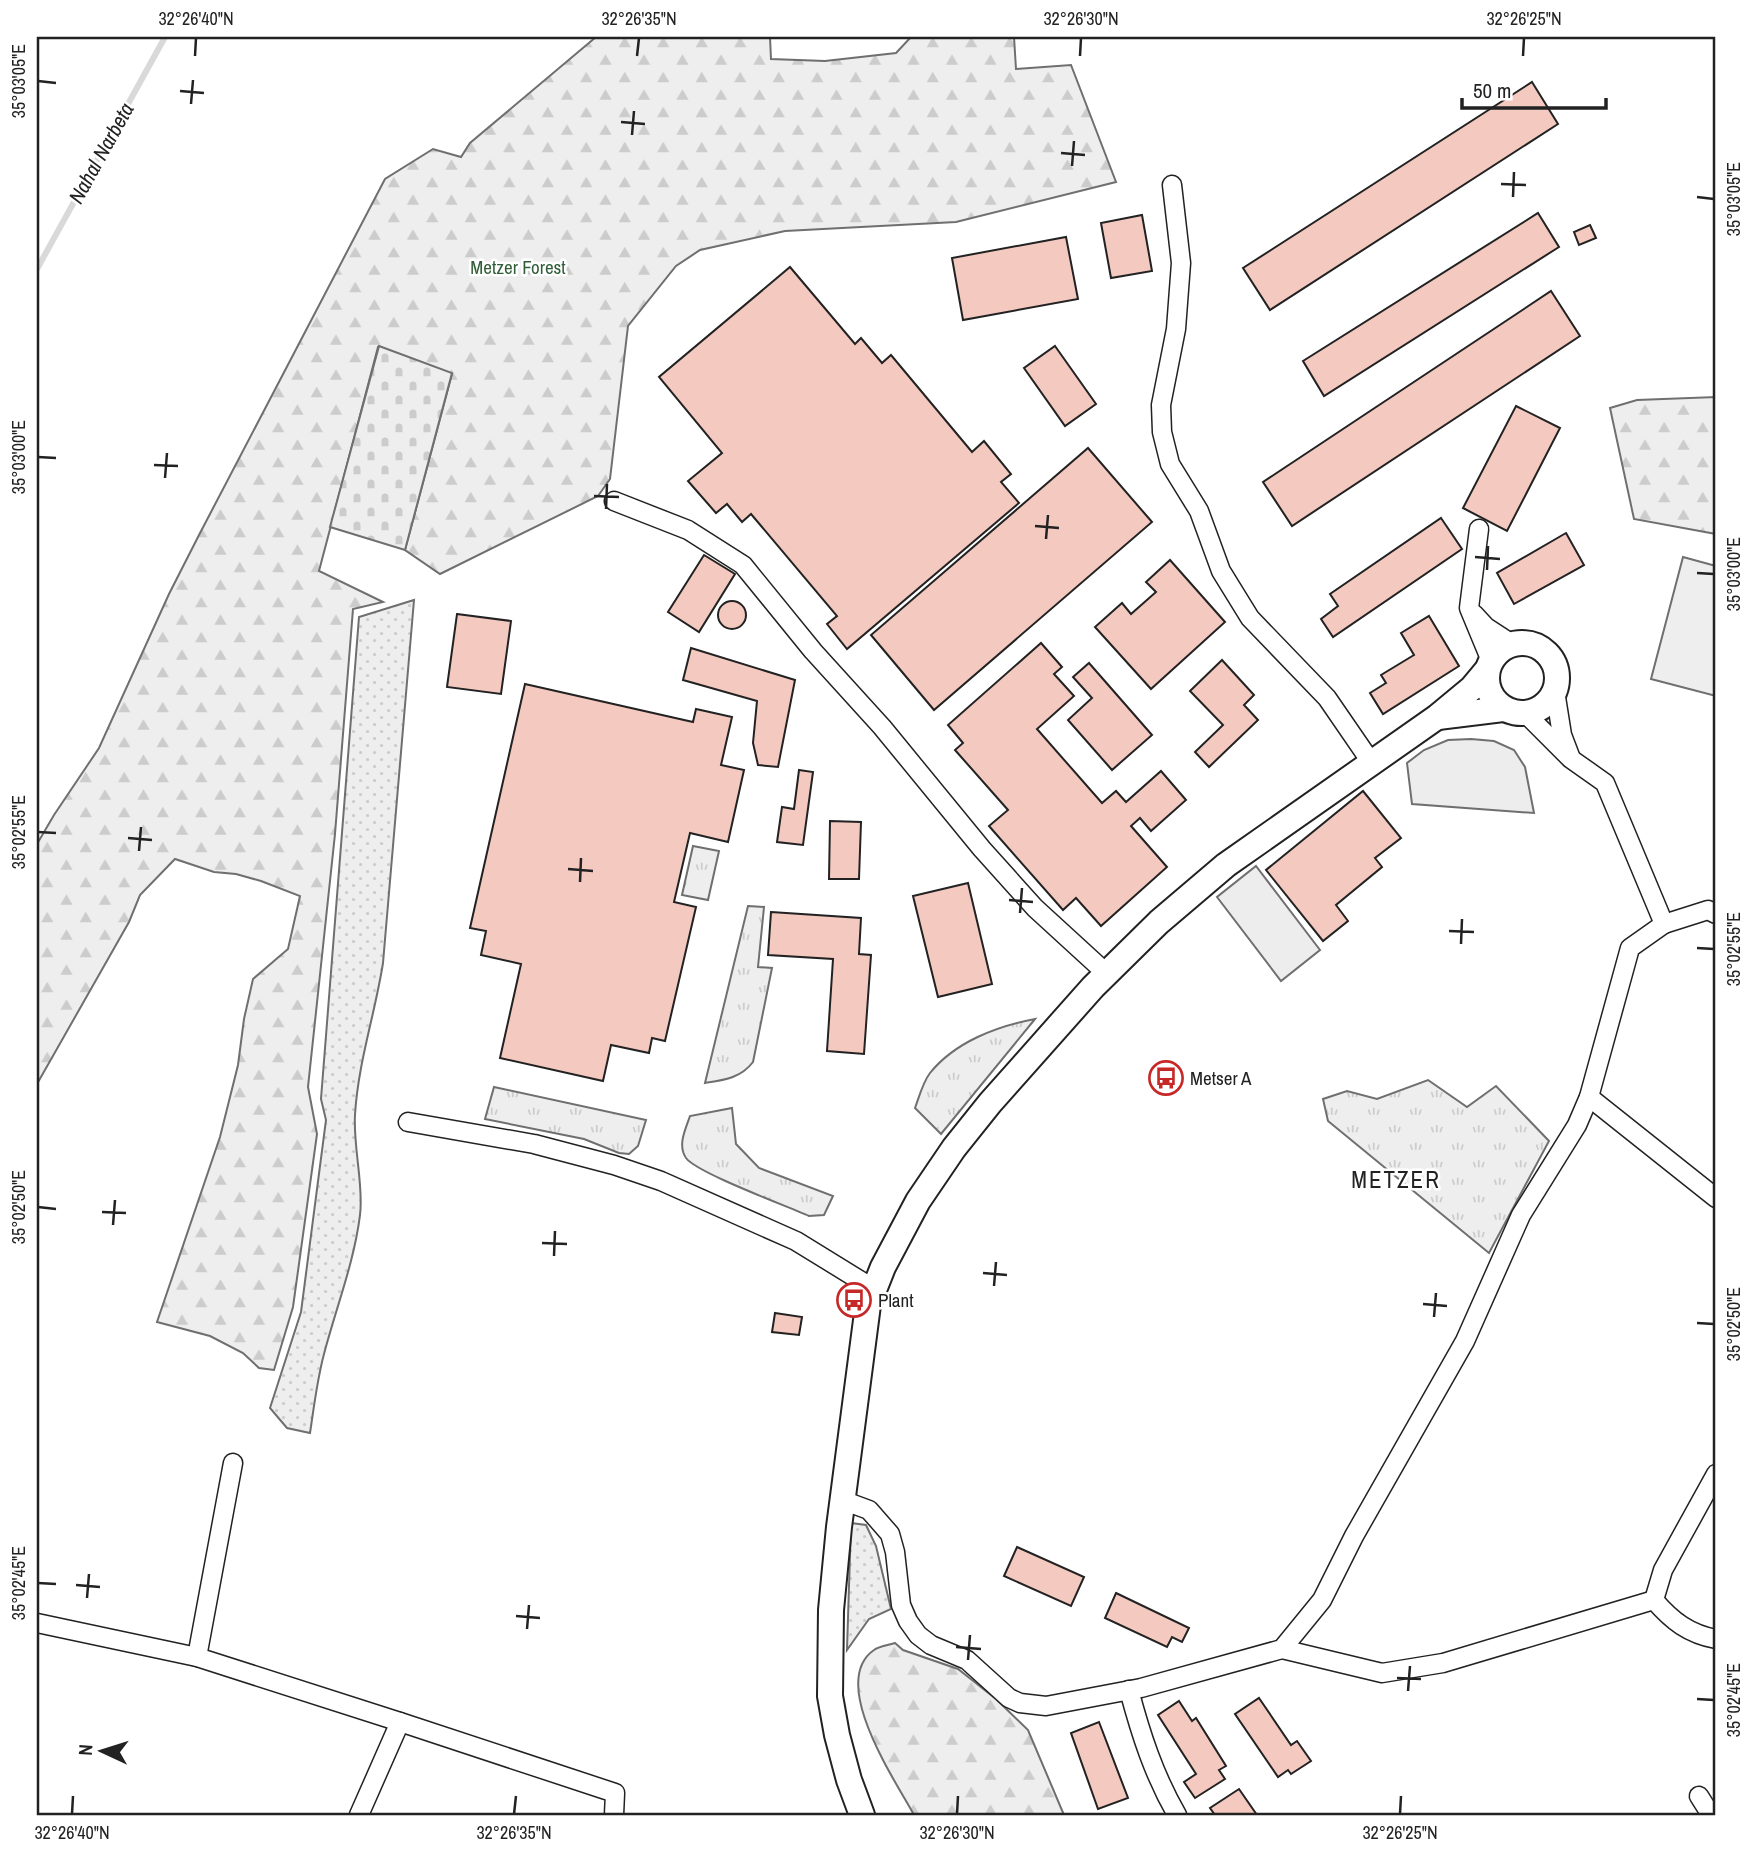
<svg xmlns="http://www.w3.org/2000/svg" width="1753" height="1852" font-family="'Archivo Narrow',sans-serif">
<style>
.grass{fill:url(#grass-dots);stroke:#6f6f6f;stroke-width:2}
.forest{fill:url(#forest-firs);stroke:#6f6f6f;stroke-width:2}
.cemetery{fill:url(#cemetery-stones);stroke:#6f6f6f;stroke-width:2}
.park{fill:url(#park-tufts);stroke:#6f6f6f;stroke-width:2}
.garden{fill:#eee;stroke:#6f6f6f;stroke-width:2}
.parking{fill:#ededed;stroke:#6f6f6f;stroke-width:2}
.lines{fill:none;stroke-linecap:round;stroke-linejoin:round}
.stream{stroke:#d9d9d9;stroke-width:6}
.building{fill:#f3c9c0;stroke:#222;stroke-width:2}
.street-casing{stroke:#222;stroke-width:21}
.secondary-casing{stroke:#222;stroke-width:28}
.street{stroke:#fff;stroke-width:18}
.secondary{stroke:#fff;stroke-width:24}
.ticks{fill:none;stroke:#222;stroke-width:2.5}
.labels{text-anchor:middle;dominant-baseline:central;stroke-width:5;stroke-linejoin:round;paint-order:stroke}
.park-label{font-size:19px;fill:#2f5e38;stroke:#fff}
.poi-label{font-size:19px;fill:#222;stroke:#fff;text-anchor:start}
.water-label{font-size:21px;font-style:italic;fill:#222;stroke:#fff}
.quarter-label{font-size:23px;letter-spacing:2px;fill:#222;stroke:#fff}
.neatline{fill:none;stroke:#222;stroke-width:2.5}
.ticks-label{font-size:18px;text-anchor:middle;fill:#222}
</style>
<defs>
<pattern id="grass-dots" width="8" height="8" patternUnits="userSpaceOnUse" patternTransform="scale(1.75)"><rect width="8" height="8" fill="#eee"/><path d="M2 2h.1M6 6h.1" fill="none" stroke="#ccc" stroke-width="1.8" stroke-linecap="round"/></pattern>
<pattern id="forest-firs" width="22" height="20" patternUnits="userSpaceOnUse" patternTransform="scale(1.75)"><rect width="22" height="20" fill="#eee"/><path d="M5 1l3.5 6h-7zM16 11l3.5 6h-7z" fill="#ccc"/></pattern>
<pattern id="cemetery-stones" width="16" height="16" patternUnits="userSpaceOnUse" patternTransform="scale(1.75)"><rect width="16" height="16" fill="#eee"/><path d="M2 7V4a2 2 0 0 1 4 0v3zM10 15v-3a2 2 0 0 1 4 0v3z" fill="#ccc"/></pattern>
<pattern id="park-tufts" width="24" height="20" patternUnits="userSpaceOnUse" patternTransform="scale(1.75)"><rect width="24" height="20" fill="#eee"/><path d="M3 7l-1-3M5 7V3M7 7l1-3M15 17l-1-3M17 17v-4M19 17l1-3" fill="none" stroke="#ccc"/></pattern>
</defs>
<rect width="100%" height="100%" fill="#fff"/>
<g class="grass">
<path d="M414,600L383,963C375,1014 358,1063 355,1115C353,1147 364,1186 360,1215C354,1263 336,1308 324,1354C317,1380 314,1407 310,1433L287,1428L270,1408L301,1312L326,1120L321,1099L359,617Z"/>
<path d="M851,1523L866,1525L876,1546L891,1609L869,1619L847,1650Z"/>
</g>
<g class="forest">
<path d="M596,37H770L771,59L825,61L896,53L911,37H1014L1016,69L1071,65L1116,182L956,222L785,231L700,250L676,266L628,326L610,479L598,496L440,574L405,550L452,374L378,347L319,571L383,602L353,609L335,834L308,1087L317,1134L293,1307L274,1370L259,1368L243,1353L210,1336L157,1322L220,1137L238,1065L244,1019L253,979L288,949L300,896L261,881L236,874L214,872L175,859L140,895L129,922L37,1084V844L54,815L99,748L169,594L199,535L385,179L433,149L461,157L470,143Z"/>
<path d="M1716,397V534L1634,519L1610,408L1637,400Z"/>
<path d="M895,1643L903,1650L958,1669L996,1699L1028,1730L1064,1815H914C895,1780 828,1682 874,1650C879,1646 889,1645 895,1643Z"/>
</g>
<path class="cemetery" d="M379,346L452,373L405,550L330,527Z"/>
<g class="park">
<path d="M693,846L719,851L708,900L682,895Z"/>
<path d="M748,906L764,907L758,967L772,968L753,1062C741,1078 724,1080 705,1083Z"/>
<path d="M1035,1019L941,1134L915,1108C919,1097 923,1082 930,1073C955,1042 997,1026 1035,1019Z"/>
<path d="M1428,1080L1467,1107L1496,1086L1549,1141L1489,1253L1328,1121L1323,1099L1347,1091L1377,1099Z"/>
<path d="M494,1087L646,1120L638,1146L629,1154L619,1153L584,1139L485,1119Z"/>
<path d="M732,1108L736,1144L759,1168L833,1196L824,1215L809,1216C787,1206 697,1173 686,1158C677,1145 686,1128 690,1116Z"/>
</g>
<path class="garden" d="M1683,557L1716,566V696L1651,679Z"/>
<g class="parking">
<path d="M1471,739L1494,741L1514,750L1525,767L1534,813L1412,804L1407,763L1424,750L1448,740Z"/>
<path d="M1256,866L1320,950L1281,981L1217,897Z"/>
</g>
<g class="lines">
<path class="stream" d="M37,269L165,37"/>
</g>
<g class="building">
<path d="M1532,82L1558,124L1270,310L1243,268Z"/>
<path d="M1538,213L1559,247L1324,396L1303,361Z"/>
<path d="M1142,215L1152,271L1111,278L1101,223Z"/>
<path d="M1590,225L1596,238L1579,245L1574,232Z"/>
<path d="M1066,237L1078,299L963,320L952,258Z"/>
<path d="M790,267L855,344L861,338L882,363L891,355L972,452L984,441L1011,474L1001,482L1019,503L847,649L827,624L837,616L751,514L742,522L727,504L716,513L688,481L722,453L659,377Z"/>
<path d="M1551,291L1580,336L1292,526L1263,482Z"/>
<path d="M1055,346L1096,404L1065,426L1024,368Z"/>
<path d="M1516,406L1560,428L1507,531L1463,508Z"/>
<path d="M1088,448L1152,522L934,710L871,635Z"/>
<path d="M1441,518L1462,549L1333,637L1321,619L1338,606L1330,594Z"/>
<path d="M1566,533L1584,565L1514,604L1497,573Z"/>
<path d="M704,555L735,574L699,632L668,612Z"/>
<path d="M1170,560L1225,622L1151,689L1095,627L1122,603L1131,614L1156,592L1146,582Z"/>
<circle cx="732" cy="615" r="14"/>
<path d="M457,614L511,621L501,694L447,687Z"/>
<path d="M1429,616L1459,666L1383,714L1370,693L1386,683L1381,675L1414,655L1401,633Z"/>
<path d="M1041,643L1062,667L1054,674L1074,696L1037,729L1102,803L1116,791L1126,802L1161,771L1186,800L1151,831L1140,818L1131,826L1167,867L1101,926L1076,898L1063,910L989,826L1008,810L955,750L963,743L948,725Z"/>
<path d="M691,648L795,680L778,767L758,765L753,743L757,701L683,680Z"/>
<path d="M1222,660L1254,695L1244,705L1258,720L1209,767L1195,752L1223,725L1190,691Z"/>
<path d="M1089,663L1152,735L1112,770L1068,720L1092,698L1073,677Z"/>
<path d="M525,684L693,722L696,709L732,717L721,765L744,770L728,842L690,833L674,902L696,907L665,1041L652,1038L649,1053L611,1045L603,1081L500,1058L521,964L481,955L486,931L470,928Z"/>
<path d="M799,770L813,772L803,845L777,842L782,807L794,809Z"/>
<path d="M1363,791L1401,838L1375,858L1382,867L1336,905L1348,921L1323,941L1266,870Z"/>
<path d="M830,821L861,822L859,879H829Z"/>
<path d="M968,883L992,984L938,997L913,896Z"/>
<path d="M771,912L861,918L859,954L871,955L864,1054L827,1051L833,959L768,955Z"/>
<path d="M775,1313L802,1317L799,1335L772,1332Z"/>
<path d="M1017,1547L1084,1577L1071,1606L1004,1576Z"/>
<path d="M1116,1593L1189,1628L1182,1642L1172,1637L1167,1647L1105,1618Z"/>
<path d="M1259,1698L1291,1745L1297,1741L1311,1761L1291,1774L1288,1770L1278,1777L1235,1714Z"/>
<path d="M1179,1701L1192,1721L1196,1718L1226,1766L1219,1770L1225,1779L1195,1798L1184,1782L1196,1774L1158,1715Z"/>
<path d="M1099,1722L1128,1798L1098,1809L1071,1733Z"/>
<path d="M1239,1789L1257,1815H1215L1210,1808Z"/>
</g>
<g class="lines">
<g class="street-casing">
<g id="street">
<path d="M1172,185L1181,263L1176,329L1161,405L1162,432L1170,464L1199,511L1221,571L1250,618L1327,698L1371,762"/>
<path d="M614,501L688,530L743,565L813,651L882,727L982,849L1035,908L1106,973"/>
<path d="M1479,529L1469,608L1491,661"/>
<path d="M1474,614L1486,627L1512,644"/>
<path d="M1555,691L1562,735L1570,756"/>
<path d="M1526,714L1571,759L1605,783L1664,924L1708,910L1716,914"/>
<path d="M1589,1097L1716,1198"/>
<path d="M408,1122L534,1144L614,1165L661,1181L796,1241L874,1289"/>
<path d="M842,1500L869,1510L890,1534L895,1552L901,1605L908,1621L918,1635L931,1645L967,1660L1009,1698L1020,1703L1046,1706L1141,1688L1282,1649L1322,1600L1354,1536L1465,1341L1521,1215L1577,1125L1589,1097L1630,948L1664,924"/>
<path d="M1654,1600L1663,1570L1716,1474"/>
<path d="M37,1623L197,1657L400,1722L359,1815"/>
<path d="M1282,1649L1382,1673L1443,1663L1654,1600C1672,1621 1689,1634 1716,1639"/>
<path d="M197,1657L233,1463"/>
<path d="M1129,1690C1141,1735 1154,1775 1177,1815"/>
<path d="M400,1722L615,1793L614,1815"/>
<path d="M1699,1796L1711,1815"/>
</g>
</g>
<g class="secondary-casing">
<g id="secondary">
<circle cx="1522" cy="678" r="35"/>
<path d="M1438,717L1503,709"/>
<path d="M862,1815L849,1780L837,1735L830,1696L831,1610L839,1527L868,1305L883,1267L918,1201L954,1148L990,1103L1093,987L1159,922L1226,865L1437,717L1472,688L1487,670"/>
</g>
</g>
<use href="#street" class="street"/>
<use href="#secondary" class="secondary"/>
</g>
<path class="ticks" d="M195,56L196,38M637,56L639,38M1080,56L1081,38M1523,56L1524,38M38,81L56,83M180,91L204,93M191,104L193,80M621,122L645,124M632,135L634,111M1061,153L1085,155M1072,166L1074,141M1501,184L1526,185M1513,197L1514,172M1697,197L1714,199M38,457L56,458M154,465L178,466M165,478L167,453M594,496L619,497M606,509L607,484M1035,526L1059,528M1046,539L1048,515M1475,557L1500,559M1487,570L1488,546M1697,573L1714,574M38,832L56,833M128,838L152,840M139,851L141,827M568,869L593,871M580,882L581,858M1009,900L1033,902M1020,913L1022,888M1449,931L1474,932M1461,944L1462,919M1697,948L1714,949M38,1207L56,1209M102,1212L126,1213M113,1225L115,1200M542,1243L567,1244M554,1256L555,1231M983,1273L1007,1275M994,1286L996,1262M1423,1304L1447,1306M1434,1317L1436,1293M1697,1323L1714,1324M38,1583L56,1584M76,1585L100,1587M87,1598L89,1574M516,1616L540,1618M527,1629L529,1605M956,1647L981,1649M968,1660L970,1635M1397,1678L1421,1679M1408,1691L1410,1666M1697,1699L1714,1700M72,1814L73,1796M514,1814L516,1796M957,1814L958,1796M1400,1814L1401,1796"/>
<defs>
<g id="bus-ring" transform="scale(1.75)"><circle r="9.5" fill="#fff" stroke="#c62828" stroke-width="1.5"/><path d="M-5-6H5V4H4V6H2V4H-2V6H-4V4H-5ZM-3.5-4V0h7V-4ZM-3.5 1.2v1.5H-2V1.2ZM2 1.2v1.5H3.5V1.2Z" fill="#c62828"/></g>
</defs>
<g fill-rule="evenodd">
<use href="#bus-ring" x="1166" y="1078"/>
<use href="#bus-ring" x="854" y="1300"/>
</g>
<g class="labels">
<g class="park-label">
<text x="518" y="267">Metzer Forest</text>
</g>
<g class="poi-label">
<text x="1190" y="1078">Metser A</text>
<text x="878" y="1300">Plant</text>
</g>
<g class="water-label">
<text transform="translate(101 153) rotate(-61)">Nahal Narbeta</text>
</g>
<g class="quarter-label">
<text x="1396" y="1179">METZER</text>
</g>
</g>
<rect width="1753" height="1852" fill="none" stroke="#ffffff" stroke-width="77"/>
<g transform="translate(102 1751) rotate(274)" stroke="#ffffff" stroke-width="5" paint-order="stroke">
<path d="M0-5L12 26L0 18L-12 26Z" fill="#222222"/>
<text y="-10" font-size="19" font-weight="bold" text-anchor="middle" fill="#222222">N</text>
</g>
<path d="M1462 98v10h144v-10" fill="none" stroke="#222222" stroke-width="3.5"/>
<text x="1473" y="98" font-size="21" fill="#222222" stroke="#ffffff" stroke-width="5" paint-order="stroke">50 m</text>
<rect x="38" y="38" width="1676" height="1776" class="neatline"/>
<g class="ticks-label">
<text x="196" y="25">32°26'40"N</text>
<text x="639" y="25">32°26'35"N</text>
<text x="1081" y="25">32°26'30"N</text>
<text x="1524" y="25">32°26'25"N</text>
<text transform="translate(19 81) rotate(-90)" y="6">35°03'05"E</text>
<text transform="translate(1734 199) rotate(-90)" y="6">35°03'05"E</text>
<text transform="translate(19 457) rotate(-90)" y="6">35°03'00"E</text>
<text transform="translate(1734 574) rotate(-90)" y="6">35°03'00"E</text>
<text transform="translate(19 832) rotate(-90)" y="6">35°02'55"E</text>
<text transform="translate(1734 949) rotate(-90)" y="6">35°02'55"E</text>
<text transform="translate(19 1207) rotate(-90)" y="6">35°02'50"E</text>
<text transform="translate(1734 1324) rotate(-90)" y="6">35°02'50"E</text>
<text transform="translate(19 1583) rotate(-90)" y="6">35°02'45"E</text>
<text transform="translate(1734 1700) rotate(-90)" y="6">35°02'45"E</text>
<text x="72" y="1839">32°26'40"N</text>
<text x="514" y="1839">32°26'35"N</text>
<text x="957" y="1839">32°26'30"N</text>
<text x="1400" y="1839">32°26'25"N</text>
</g>
</svg>
